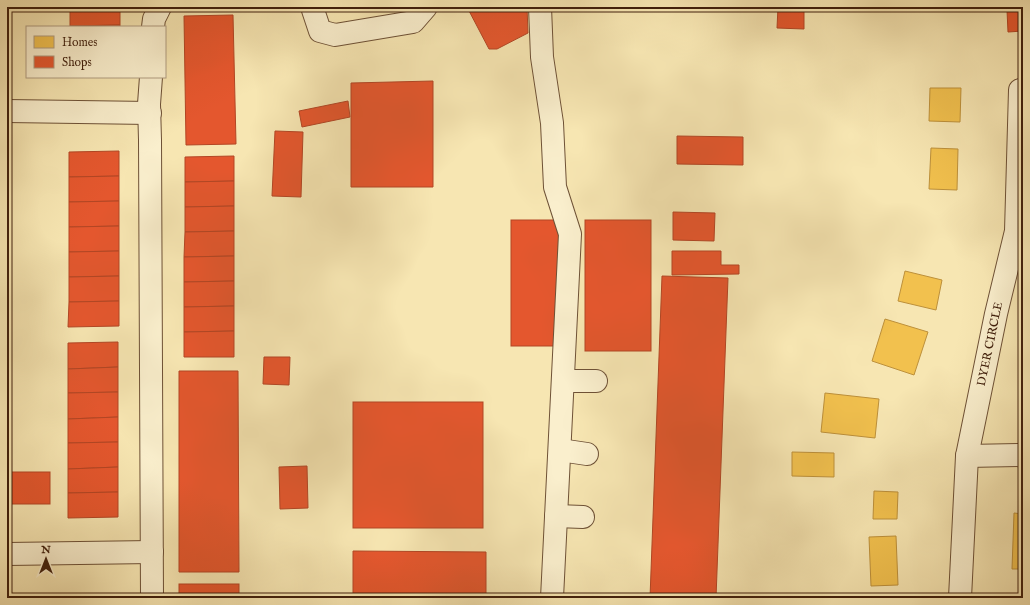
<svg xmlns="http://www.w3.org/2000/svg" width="1030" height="605" font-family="'IM FELL English',serif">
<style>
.homes{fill:#f2c14e;stroke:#bd903a}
.shops{fill:#e4572e;stroke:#b34624}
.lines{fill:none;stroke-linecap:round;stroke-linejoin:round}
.minor-casing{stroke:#6e5136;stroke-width:24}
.minor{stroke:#faefcd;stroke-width:22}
.labels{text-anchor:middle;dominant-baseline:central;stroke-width:4;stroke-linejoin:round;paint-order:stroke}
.street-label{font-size:12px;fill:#401f0c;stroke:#faefcd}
</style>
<rect width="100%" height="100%" fill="#f7e6b2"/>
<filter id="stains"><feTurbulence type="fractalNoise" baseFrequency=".005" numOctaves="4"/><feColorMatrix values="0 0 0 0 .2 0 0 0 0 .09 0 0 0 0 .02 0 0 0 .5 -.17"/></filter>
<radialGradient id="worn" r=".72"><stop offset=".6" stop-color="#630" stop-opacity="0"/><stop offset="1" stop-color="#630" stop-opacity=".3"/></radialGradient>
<g class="homes">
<path d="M930,88H961L960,122L929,121Z"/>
<path d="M931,148L958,149L957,190L929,189Z"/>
<path d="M905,271L942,280L936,310L898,301Z"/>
<path d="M885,319L928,332L914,375L872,361Z"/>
<path d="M825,393L879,399L875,438L821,432Z"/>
<path d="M792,452L834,453V477L792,476Z"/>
<path d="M874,491L898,492L897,519H873Z"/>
<path d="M1014,513L1023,514V569H1012Z"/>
<path d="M896,536L898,585L871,586L869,537Z"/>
</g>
<g class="shops">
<path d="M70,7H120V25L70,26Z"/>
<path d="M467,7H527L528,33L497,49H489Z"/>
<path d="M778,7H804V29L777,28Z"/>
<path d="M1023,9V31L1008,32L1007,10Z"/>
<path d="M233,15L236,144L186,145L184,16Z"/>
<path d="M120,25V27H70V26Z"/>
<path d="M433,81V187H351V83Z"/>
<path d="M348,101L350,117L302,127L299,111Z"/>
<path d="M275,131L303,132L301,197L272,196Z"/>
<path d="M677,136L743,137V165L677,164Z"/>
<path d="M119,151V176L69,177V152Z"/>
<path d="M234,156V181L185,182V157Z"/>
<path d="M119,176V201L69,202V177Z"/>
<path d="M234,181V206L185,207V182Z"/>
<path d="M119,201V226L69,227V202Z"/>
<path d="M234,206V231L185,232V207Z"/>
<path d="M673,212L715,213L714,241L673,240Z"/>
<rect x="511" y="220" width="48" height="126"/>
<rect x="585" y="220" width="66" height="131"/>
<path d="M119,226V251L69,252V227Z"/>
<path d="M234,231V256L184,257L185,232Z"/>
<path d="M119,251V276L69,277V252Z"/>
<path d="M672,251H721V265H739V274L672,275Z"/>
<path d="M234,256V281L184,282V257Z"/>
<path d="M119,276V301L69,302V277Z"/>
<path d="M662,276L728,278L716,598H650Z"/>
<path d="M234,281V306L184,307V282Z"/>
<path d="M119,301V326L68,327L69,302Z"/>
<path d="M234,306V331L184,332V307Z"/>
<path d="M234,331V357H184V332Z"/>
<path d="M118,342V367L68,369V343Z"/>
<path d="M264,357H290L289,385L263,384Z"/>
<path d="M118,367V392L68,393V369Z"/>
<path d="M179,371H238L239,572H179Z"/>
<path d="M118,392V417L68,419V393Z"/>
<rect x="353" y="402" width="130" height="126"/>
<path d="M118,417V442L68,443V419Z"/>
<path d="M118,442V467L68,469V443Z"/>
<path d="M307,466L308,508L280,509L279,467Z"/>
<path d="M118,467V492L68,493V469Z"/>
<rect x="8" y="472" width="42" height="32"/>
<path d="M118,492V517L68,518V493Z"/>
<path d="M353,551L486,552V598H353Z"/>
<rect x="179" y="584" width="60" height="14"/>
<rect x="7" y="594" width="20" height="4"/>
<rect x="27" y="594" width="25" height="4"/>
<path d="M52,594L78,595V598H52Z"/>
<rect x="78" y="595" width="25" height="3"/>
<rect x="103" y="595" width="25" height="3"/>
</g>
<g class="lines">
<g class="minor-casing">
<g id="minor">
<path d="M313,7V10L320,31L335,35L413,22L426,7"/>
<path d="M540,7L542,57L552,123L555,187L570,234L552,598"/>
<path d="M153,27L154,19L160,7"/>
<path d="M151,77L149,104L150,140L152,598"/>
<path d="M7,111L150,113"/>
<path d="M563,381H596"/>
<path d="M560,450L587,454"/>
<path d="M967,456L1023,455"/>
<path d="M556,516L583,517"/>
<path d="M7,554L152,552"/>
<path d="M960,598L967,456L996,314L1016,231L1020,90"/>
</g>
</g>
<use href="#minor" class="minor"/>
</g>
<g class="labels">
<g class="street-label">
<text transform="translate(990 344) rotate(-78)">DYER CIRCLE</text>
</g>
</g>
<rect width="1030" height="605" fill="none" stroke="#f7e6b2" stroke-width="24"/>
<rect x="8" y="8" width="1014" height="589" fill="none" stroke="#401f0c" stroke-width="2"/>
<rect x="12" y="12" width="1006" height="581" fill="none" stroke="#401f0c"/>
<rect x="26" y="26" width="140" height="52" fill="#faefcd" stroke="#b09c80"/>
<rect x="34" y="36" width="20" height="12" fill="#f2c14e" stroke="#b09c80"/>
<text x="62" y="46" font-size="12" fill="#401f0c">Homes</text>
<rect x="34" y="56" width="20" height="12" fill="#e4572e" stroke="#b09c80"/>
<text x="62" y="66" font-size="12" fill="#401f0c">Shops</text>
<g transform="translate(46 559)" stroke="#faefcd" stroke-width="3" paint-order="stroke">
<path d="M0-3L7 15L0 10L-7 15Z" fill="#401f0c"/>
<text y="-6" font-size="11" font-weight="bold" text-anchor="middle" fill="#401f0c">N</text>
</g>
<rect width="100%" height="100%" filter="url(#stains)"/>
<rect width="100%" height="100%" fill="url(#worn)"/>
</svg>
